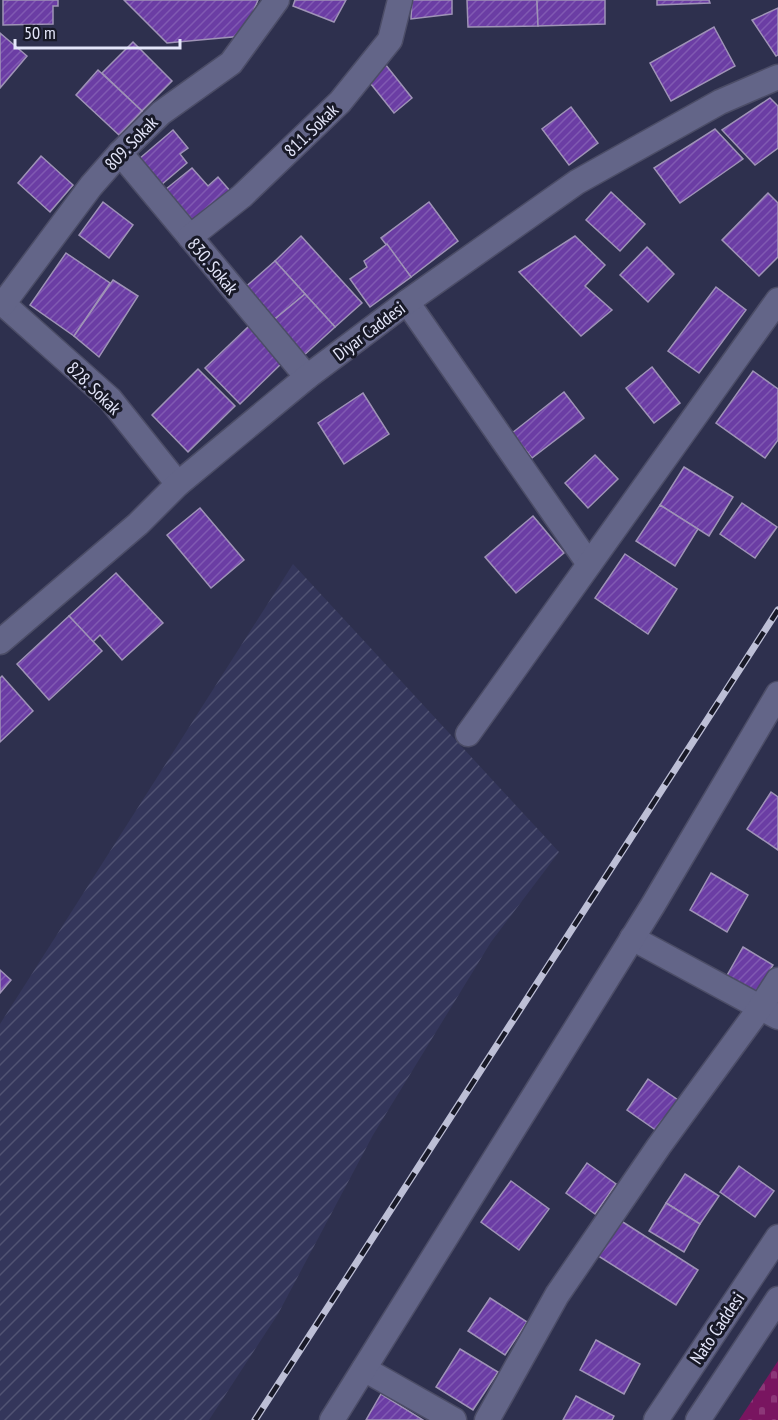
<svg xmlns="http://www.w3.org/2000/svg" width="778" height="1420" font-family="'PT Sans Narrow',sans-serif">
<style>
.industrial{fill:url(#industrial-furrows)}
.cemetery{fill:url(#cemetery-stones)}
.building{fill:url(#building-hatch);stroke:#9f93b7;stroke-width:1.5}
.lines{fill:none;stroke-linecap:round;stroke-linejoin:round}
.minor-casing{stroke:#4c4d67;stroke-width:27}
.minor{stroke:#636588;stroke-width:24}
.rail-casing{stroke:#bdbfd6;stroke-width:7}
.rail{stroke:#181927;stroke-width:4.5;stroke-dasharray:14;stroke-linecap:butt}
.labels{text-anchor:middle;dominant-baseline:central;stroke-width:6;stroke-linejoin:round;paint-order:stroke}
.street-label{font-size:18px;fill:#e4e6fa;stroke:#181927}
</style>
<defs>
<pattern id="industrial-furrows" width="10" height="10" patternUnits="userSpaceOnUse" patternTransform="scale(1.5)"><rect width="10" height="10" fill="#34365b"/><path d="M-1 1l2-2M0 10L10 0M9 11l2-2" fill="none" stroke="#515373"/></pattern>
<pattern id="cemetery-stones" width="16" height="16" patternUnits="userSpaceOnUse" patternTransform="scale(1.5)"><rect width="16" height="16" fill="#791560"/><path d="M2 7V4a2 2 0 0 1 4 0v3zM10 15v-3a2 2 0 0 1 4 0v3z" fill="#8c3778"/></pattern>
<pattern id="building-hatch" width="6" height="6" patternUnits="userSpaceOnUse" patternTransform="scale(1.5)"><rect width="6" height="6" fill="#6b3da4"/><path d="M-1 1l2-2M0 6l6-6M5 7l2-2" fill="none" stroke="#8059b2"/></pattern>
</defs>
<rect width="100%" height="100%" fill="#2e304e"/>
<path class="industrial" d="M293,564L559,852L491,942L373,1135L278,1314L209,1420H0V1024Z"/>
<path class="cemetery" d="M778,1361V1420H739Z"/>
<g class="building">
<path d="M3,0H58V6H53V24L3,25Z"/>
<path d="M124,0H258L243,36L167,43Z"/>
<path d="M295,0H346L334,22L293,6Z"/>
<path d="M412,0H452V14L411,19Z"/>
<path d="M467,0H537L538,26L468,27Z"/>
<path d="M537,0H605V24L538,26Z"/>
<path d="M657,0H709L710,3L657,5Z"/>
<path d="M778,8V55L776,56L752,20Z"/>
<path d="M714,27L735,66L671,101L650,63Z"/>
<path d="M0,33L27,56L0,88Z"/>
<path d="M133,42L172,81L142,111L102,73Z"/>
<path d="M385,64L412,98L394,113L367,79Z"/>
<path d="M98,70L142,111L119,135L76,95Z"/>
<path d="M770,98L778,106V148L755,165L722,130Z"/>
<path d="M571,107L598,143L569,165L542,129Z"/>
<path d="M715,129L743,159L680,203L654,168Z"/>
<path d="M173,130L188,148L180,154L187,163L161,185L139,159Z"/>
<path d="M41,156L73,185L50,212L18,183Z"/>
<path d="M192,168L208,186L218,177L231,192L194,222L166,189Z"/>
<path d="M611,192L645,224L620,251L586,220Z"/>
<path d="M768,193L778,203V257L759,276L722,240Z"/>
<path d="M103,202L133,225L109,258L79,235Z"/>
<path d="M429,202L458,241L411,277L381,238Z"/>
<path d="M301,236L362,303L335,327L275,261Z"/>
<path d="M575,236L605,265L585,286L612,310L581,336L519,272Z"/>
<path d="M387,244L411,277L370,307L350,279L367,267L364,261Z"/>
<path d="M647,247L674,274L648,302L620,275Z"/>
<path d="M66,253L110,283L74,336L30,305Z"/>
<path d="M275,261L305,294L270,323L242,290Z"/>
<path d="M113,280L138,296L99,357L74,336Z"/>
<path d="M716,287L746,310L699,373L668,351Z"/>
<path d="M305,294L335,327L302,357L270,323Z"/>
<path d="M249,326L283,362L240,404L205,368Z"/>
<path d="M652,367L680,403L654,423L626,388Z"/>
<path d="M198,369L235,406L188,452L152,415Z"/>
<path d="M753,371L778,389V440L765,458L716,423Z"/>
<path d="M564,392L584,418L532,458L512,433Z"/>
<path d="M363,393L389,434L344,464L318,423Z"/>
<path d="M595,455L618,479L588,508L565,483Z"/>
<path d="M684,467L733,497L709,536L660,505Z"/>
<path d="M742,503L777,527L755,558L720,534Z"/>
<path d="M660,505L698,529L675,566L636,541Z"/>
<path d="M200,508L244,560L211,588L167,535Z"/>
<path d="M533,516L564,553L516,593L485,557Z"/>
<path d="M625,554L677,589L648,634L595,598Z"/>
<path d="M116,573L163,623L122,660L100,635L93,642L69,616Z"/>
<path d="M69,616L102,651L49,700L17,664Z"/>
<path d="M2,676L33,711L0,742V678Z"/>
<path d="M771,792L778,797V850L747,829Z"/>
<path d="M711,873L748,895L727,932L690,910Z"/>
<path d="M743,947L773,965L755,996L725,979Z"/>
<path d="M0,970L11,980L0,993Z"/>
<path d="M648,1079L678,1100L657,1131L627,1110Z"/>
<path d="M587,1163L616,1184L595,1214L566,1193Z"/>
<path d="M739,1166L774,1191L755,1217L720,1192Z"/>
<path d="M685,1174L719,1196L700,1224L666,1203Z"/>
<path d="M511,1181L549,1209L519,1250L481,1222Z"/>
<path d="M666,1203L700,1224L684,1252L649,1231Z"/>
<path d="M615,1217L698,1270L676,1305L592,1252Z"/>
<path d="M490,1298L527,1322L505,1355L468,1331Z"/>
<path d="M596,1340L640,1364L624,1394L580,1370Z"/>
<path d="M460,1349L498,1372L473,1410L436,1387Z"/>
<path d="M381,1394L423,1420H366Z"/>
<path d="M576,1396L614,1416L612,1420H563Z"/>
</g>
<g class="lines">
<g class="minor-casing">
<g id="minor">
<path d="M120,153L307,377"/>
<path d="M190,237L242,196L340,102L390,40L400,0"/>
<path d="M0,301L110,399L178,484"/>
<path d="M407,302L589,564"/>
<path d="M3,304L91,186L120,153L161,113L231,63L277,0"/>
<path d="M0,642L138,524L178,484L307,377L407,302L577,182L720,102L778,77"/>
<path d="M468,734L778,300"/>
<path d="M632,938L778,1017"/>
<path d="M364,1369L454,1420"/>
<path d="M332,1420L653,905L778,694"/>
<path d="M487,1420L557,1295L659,1146L760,1008L778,980"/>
<path d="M656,1420L778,1237"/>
<path d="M698,1420L778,1299"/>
</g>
</g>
<use href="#minor" class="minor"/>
<g class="rail-casing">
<path id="rail" d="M255,1420L778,610"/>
</g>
<use href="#rail" class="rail"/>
</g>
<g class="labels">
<g class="street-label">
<text transform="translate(311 130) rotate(-44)">811. Sokak</text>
<text transform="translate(131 143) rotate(-46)">809. Sokak</text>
<text transform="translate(213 266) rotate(50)">830. Sokak</text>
<text transform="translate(369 331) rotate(-37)">Diyar Caddesi</text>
<text transform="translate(94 388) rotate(44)">828. Sokak</text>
<text transform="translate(717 1328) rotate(-56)">Nato Caddesi</text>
</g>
</g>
<path d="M15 39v9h165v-9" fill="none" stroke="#e4e6fa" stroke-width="3"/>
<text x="24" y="39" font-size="18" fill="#e4e6fa" stroke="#181927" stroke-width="4.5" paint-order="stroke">50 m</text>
</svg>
